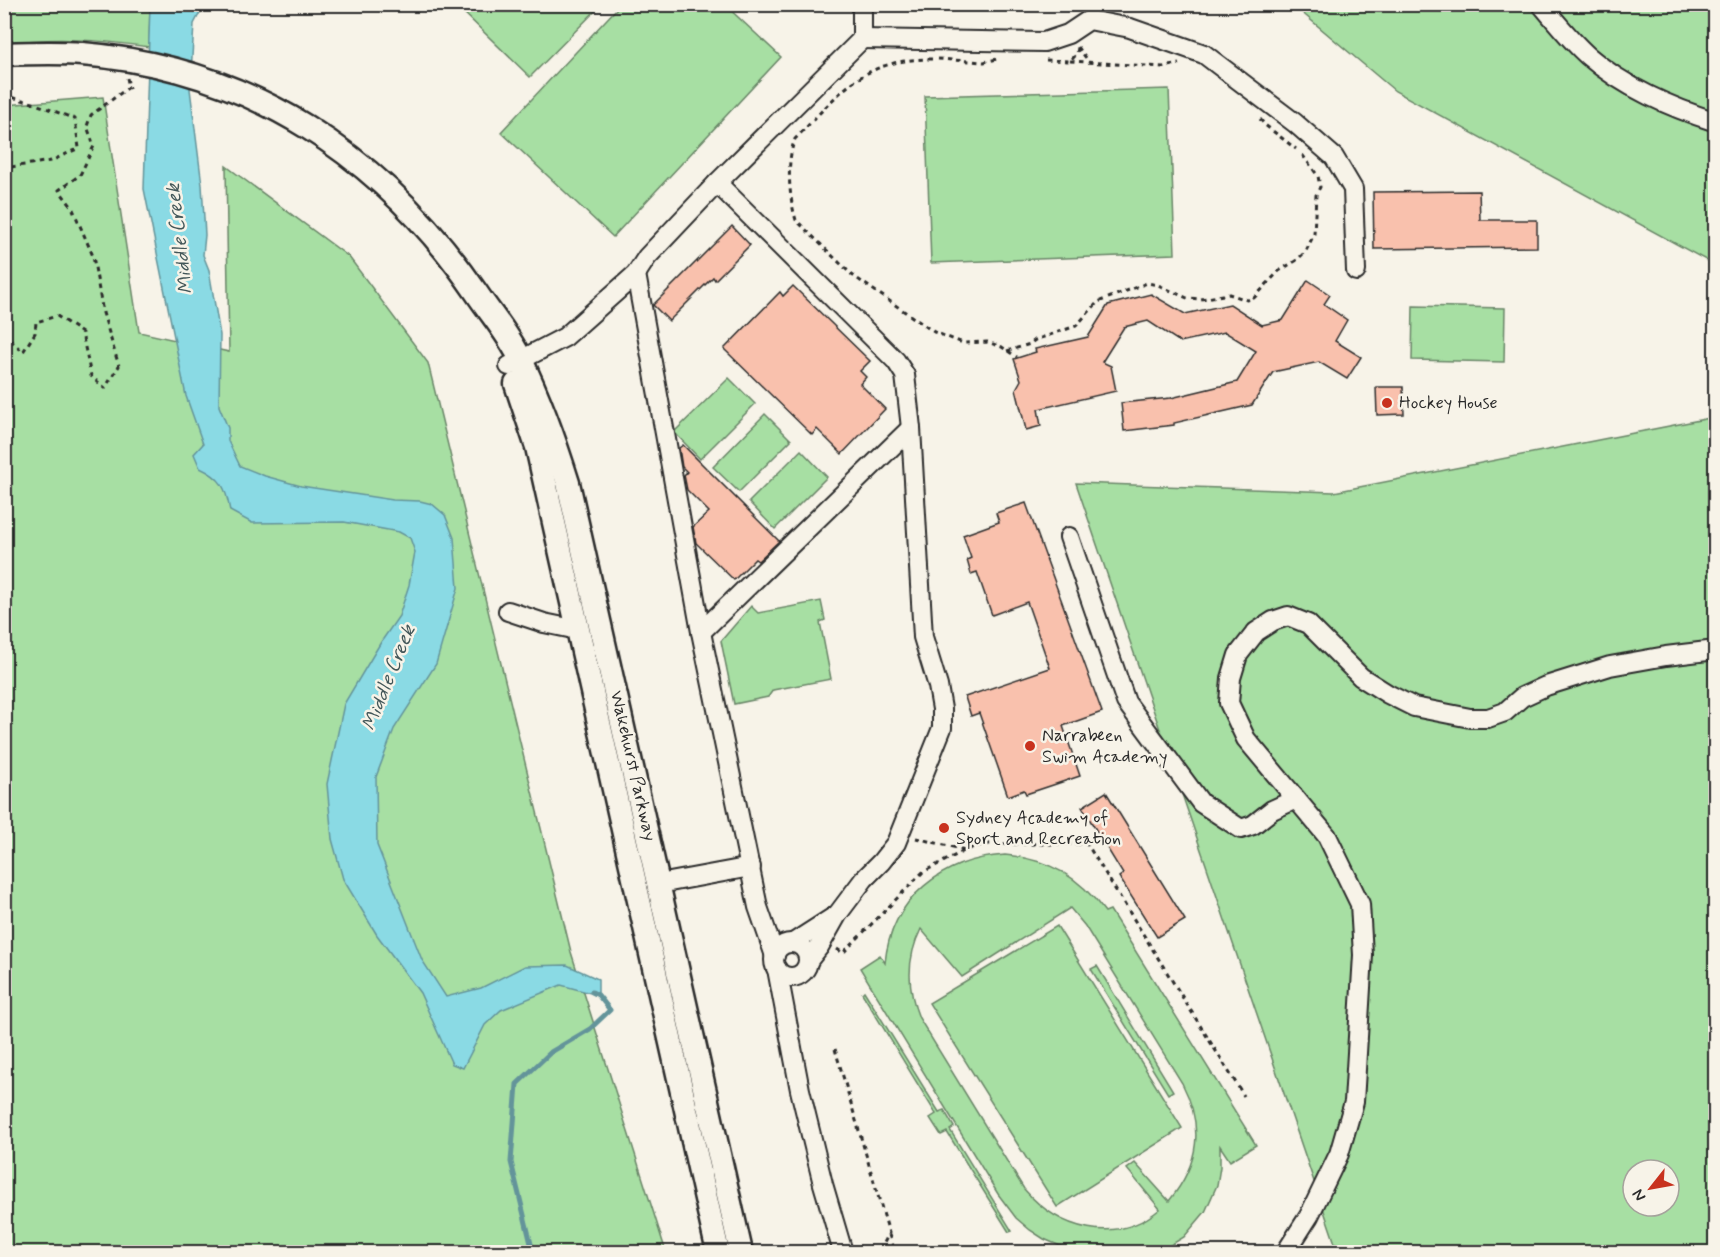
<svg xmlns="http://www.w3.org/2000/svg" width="1720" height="1257" font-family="Mynerve,sans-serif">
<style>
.green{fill:#a7dfa3;stroke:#698567;stroke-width:1.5;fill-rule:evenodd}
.water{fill:#8adae4;stroke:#64949a;stroke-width:1.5}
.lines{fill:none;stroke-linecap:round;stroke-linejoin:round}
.stream{stroke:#64949a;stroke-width:5}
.building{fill:#f9c1ad;stroke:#2b2b2b;stroke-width:1.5}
.minor-casing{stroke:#2b2b2b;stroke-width:22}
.major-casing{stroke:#2b2b2b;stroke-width:27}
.path{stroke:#2b2b2b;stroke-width:3;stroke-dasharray:4.5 4.5;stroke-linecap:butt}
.minor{stroke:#f7f3e8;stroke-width:18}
.major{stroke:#f7f3e8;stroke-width:22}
.poi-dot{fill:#c8321e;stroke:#f7f3e8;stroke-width:2}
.labels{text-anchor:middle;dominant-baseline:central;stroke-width:5;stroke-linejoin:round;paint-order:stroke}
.poi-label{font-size:18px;fill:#2b2b2b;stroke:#f7f3e8;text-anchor:start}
.street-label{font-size:18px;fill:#2b2b2b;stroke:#f7f3e8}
.water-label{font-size:20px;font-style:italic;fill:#435759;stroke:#f7f3e8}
</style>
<rect width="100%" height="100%" fill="#f7f3e8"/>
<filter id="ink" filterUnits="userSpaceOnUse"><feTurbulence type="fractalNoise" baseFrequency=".0167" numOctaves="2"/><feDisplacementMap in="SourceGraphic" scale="12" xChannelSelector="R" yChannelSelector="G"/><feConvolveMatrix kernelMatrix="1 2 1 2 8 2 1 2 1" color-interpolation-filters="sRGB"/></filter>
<g filter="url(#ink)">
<g class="green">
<path d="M4,5H150L149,47C100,40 53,36 5,44Z"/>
<path d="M456,5H601L530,77Z"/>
<path d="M620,5H725L781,57L613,237L501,132Z"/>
<path d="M1293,5H1715V265L1395,91Z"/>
<path d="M1169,89L1175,254L931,263L925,96Z"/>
<path d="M103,97L139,332L229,352L226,166L349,257L428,363L571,952L666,1252H5V105Z"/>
<path d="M1413,306L1505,308L1504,362L1412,360Z"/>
<path d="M729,378L755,404L700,459L674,432Z"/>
<path d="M765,414L791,440L739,492L713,467Z"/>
<path d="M1715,417V1252H1338L1076,483L1334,492ZM1633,1170H1669V1206H1633Z"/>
<path d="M801,450L827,477L775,529L749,502Z"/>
<path d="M821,601L825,620L820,622L831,679L773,690L768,697L734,704L721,641L751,606L758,613Z"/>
<path d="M1005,855C1049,859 1080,877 1105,912L1110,910L1256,1145L1230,1161L1220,1146V1167L1217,1185L1205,1212L1184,1237L1159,1252H1074L1044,1239L1030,1230L1016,1218L998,1194L860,968L880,955L885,963C891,898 943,859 1005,855ZM1070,908L1085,926L1182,1083C1204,1126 1200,1163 1169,1201L1135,1163L1127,1169L1160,1209C1116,1246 1059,1230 1024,1189L919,1018C907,988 906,959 921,929L962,977Z"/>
<path d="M1057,926L1182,1128L1057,1207L929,1003Z"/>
<path d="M1097,966L1173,1091L1168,1094L1091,969Z"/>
<path d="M864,991L939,1112L944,1110L954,1127L950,1130L1012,1231L1009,1232L947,1132L941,1135L930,1118L936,1114L862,993Z"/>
</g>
<path class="water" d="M150,5H204L194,24L190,89L202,185L205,235L203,255L209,270L220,335L219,406L228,428V441L240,466L265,476L301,486L393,500L420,501L432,504L445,515L454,538L458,588L436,664L394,729L376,777L377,845L422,960L446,997L481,988L525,966L567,965L598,979V995L561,985L501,1010L485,1025L463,1068L452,1064L420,993L377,935L343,879L332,839L327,784L344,704L381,642L399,616L409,585L415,552L410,538L399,532L344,522L252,523L230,511C226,488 222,478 200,468L194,454L203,444L186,396L144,189Z"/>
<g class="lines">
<path class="stream" d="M533,1252L511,1162L517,1084L551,1052L590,1029L610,1010L598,995L592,992"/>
</g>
<g class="building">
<path d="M1479,191L1480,220H1537V247L1374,249L1373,192Z"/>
<path d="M732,226L750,245L715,280L713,277L669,321L653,305Z"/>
<path d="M1308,280L1330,295L1324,304L1347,320L1335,341L1361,357L1347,379L1319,362L1273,372L1252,405L1174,423V425L1124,431L1121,403L1171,398L1237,382L1256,351L1225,332L1180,342L1148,321L1124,327L1102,362L1111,366L1116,391L1038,409L1041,426L1026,430L1016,389L1021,380L1014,359L1036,352L1035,349L1088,337L1108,305L1151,294L1185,314L1230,304L1262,325L1283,320Z"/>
<path d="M793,286L870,361L860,371L866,377L860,384L885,409L842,454L817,429L812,435L724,349L780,292L783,296Z"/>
<path d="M1376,387H1403L1404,414L1377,415Z"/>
<path d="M683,445L779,541L758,561L755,559L734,580L696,543L693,527L709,512L687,490L684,475L687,472L682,467L679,448Z"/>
<path d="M1026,503L1102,712L1063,726L1080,776L1026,794L1024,790L1008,796L979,713L971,716L965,697L1050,668L1027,602L992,615L977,572L971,574L967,560L971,558L963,535L999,522L996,513Z"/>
<path d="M1106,792L1185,920L1157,937L1119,877L1123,874L1082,807Z"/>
</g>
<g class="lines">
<g class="minor-casing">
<g id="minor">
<path d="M1541,4C1556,22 1571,41 1588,56C1625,88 1670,107 1716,122"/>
<path d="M862,39L1044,42L1068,34L1089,20L1130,28L1204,54L1295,123L1334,157L1353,189L1356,271"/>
<path d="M717,183L896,361L905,375L911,428L923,637L938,686L942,709V728L896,843L881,862L864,879L837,915L819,947L808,961"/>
<path d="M636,274L701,632L758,907L775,956"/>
<path d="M509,366L565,337L636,274L647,257L717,183L862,39V4"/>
<path d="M1069,537L1126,702L1201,803L1241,829L1253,825L1272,810L1296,799"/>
<path d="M508,611L544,623L578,630"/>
<path d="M701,632L911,428"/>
<path d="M659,884L751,867"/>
<path d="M793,943L835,916"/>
<circle cx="791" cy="960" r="17"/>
<path d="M777,969L800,1090L823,1184L843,1252"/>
<path d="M1286,1252L1309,1216L1339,1154L1354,1102L1363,955L1360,904L1327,836L1246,739L1229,703L1231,678L1238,655L1256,632L1273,621L1288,616L1308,624L1361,677L1388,694L1414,707L1470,718H1488L1505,712L1522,697L1546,686L1610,666L1666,656L1716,650"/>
</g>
</g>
<g class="major-casing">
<g id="major">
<path d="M4,54C30,53 56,52 82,54C249,67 383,156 476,292C492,316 508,333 521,360C540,399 555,441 568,483L741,1252"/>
<path d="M516,384L537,447L718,1252"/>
</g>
</g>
<g class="path">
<path d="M1078,47L1089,62"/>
<path d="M932,59C861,59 840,93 795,139C786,161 789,198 796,220L852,275L934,332L963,343L987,342L1002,347L1017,357"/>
<path d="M938,59L984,62L997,59"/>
<path d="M1046,60L1070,61L1077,54L1078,47"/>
<path d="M1070,61L1163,67L1179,64"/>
<path d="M4,95L33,103L75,119L79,148L51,161L4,168"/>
<path d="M1260,119L1265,125L1296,149"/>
<path d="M4,334L23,352L35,333L36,322L57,316L82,333L91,376L105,388L119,366L103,313L93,256L72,207L59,190L80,175L94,146L87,126L91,115L129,87L127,78"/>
<path d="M1007,351L1030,344L1035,340L1076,326L1098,302L1147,283L1158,285L1187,298L1201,299L1229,294L1247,300L1253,299L1279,271L1297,260L1306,251L1314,234L1316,195L1320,187L1318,176L1301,153"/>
<path d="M916,838L965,850L985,844H1087L1244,1096"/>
<path d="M837,949L843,953L923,872L964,851"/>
<path d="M835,1049L889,1233L881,1249L873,1252"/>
<path d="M889,1235L895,1252"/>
</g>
<use href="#minor" class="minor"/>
<use href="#major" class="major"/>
</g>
</g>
<g class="poi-dot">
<circle cx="1387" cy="403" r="6"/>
<circle cx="1030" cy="746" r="6"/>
<circle cx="944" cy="828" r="6"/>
</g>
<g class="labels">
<g class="poi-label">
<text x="1399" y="403">Hockey House</text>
<text x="1042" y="736">Narrabeen<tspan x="1042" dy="21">Swim Academy</tspan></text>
<text x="956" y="818">Sydney Academy of<tspan x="956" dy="21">Sport and Recreation</tspan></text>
</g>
<g class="street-label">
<text transform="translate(633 766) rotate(77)">Wakehurst Parkway</text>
</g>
<g class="water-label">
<text transform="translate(180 239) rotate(-97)">Middle Creek</text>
<text transform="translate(389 678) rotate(-68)">Middle Creek</text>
</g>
</g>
<rect width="1720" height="1257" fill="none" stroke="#f7f3e8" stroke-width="24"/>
<rect x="12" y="12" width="1696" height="1233" fill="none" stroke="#2b2b2b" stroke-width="2" filter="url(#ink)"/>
<g transform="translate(1651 1188) rotate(239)"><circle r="28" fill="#f7f3e8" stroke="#a5a39c" stroke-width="1.5"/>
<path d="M0-4.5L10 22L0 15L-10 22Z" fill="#c8321e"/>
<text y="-9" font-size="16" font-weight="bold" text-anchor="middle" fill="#2b2b2b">N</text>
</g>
</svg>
